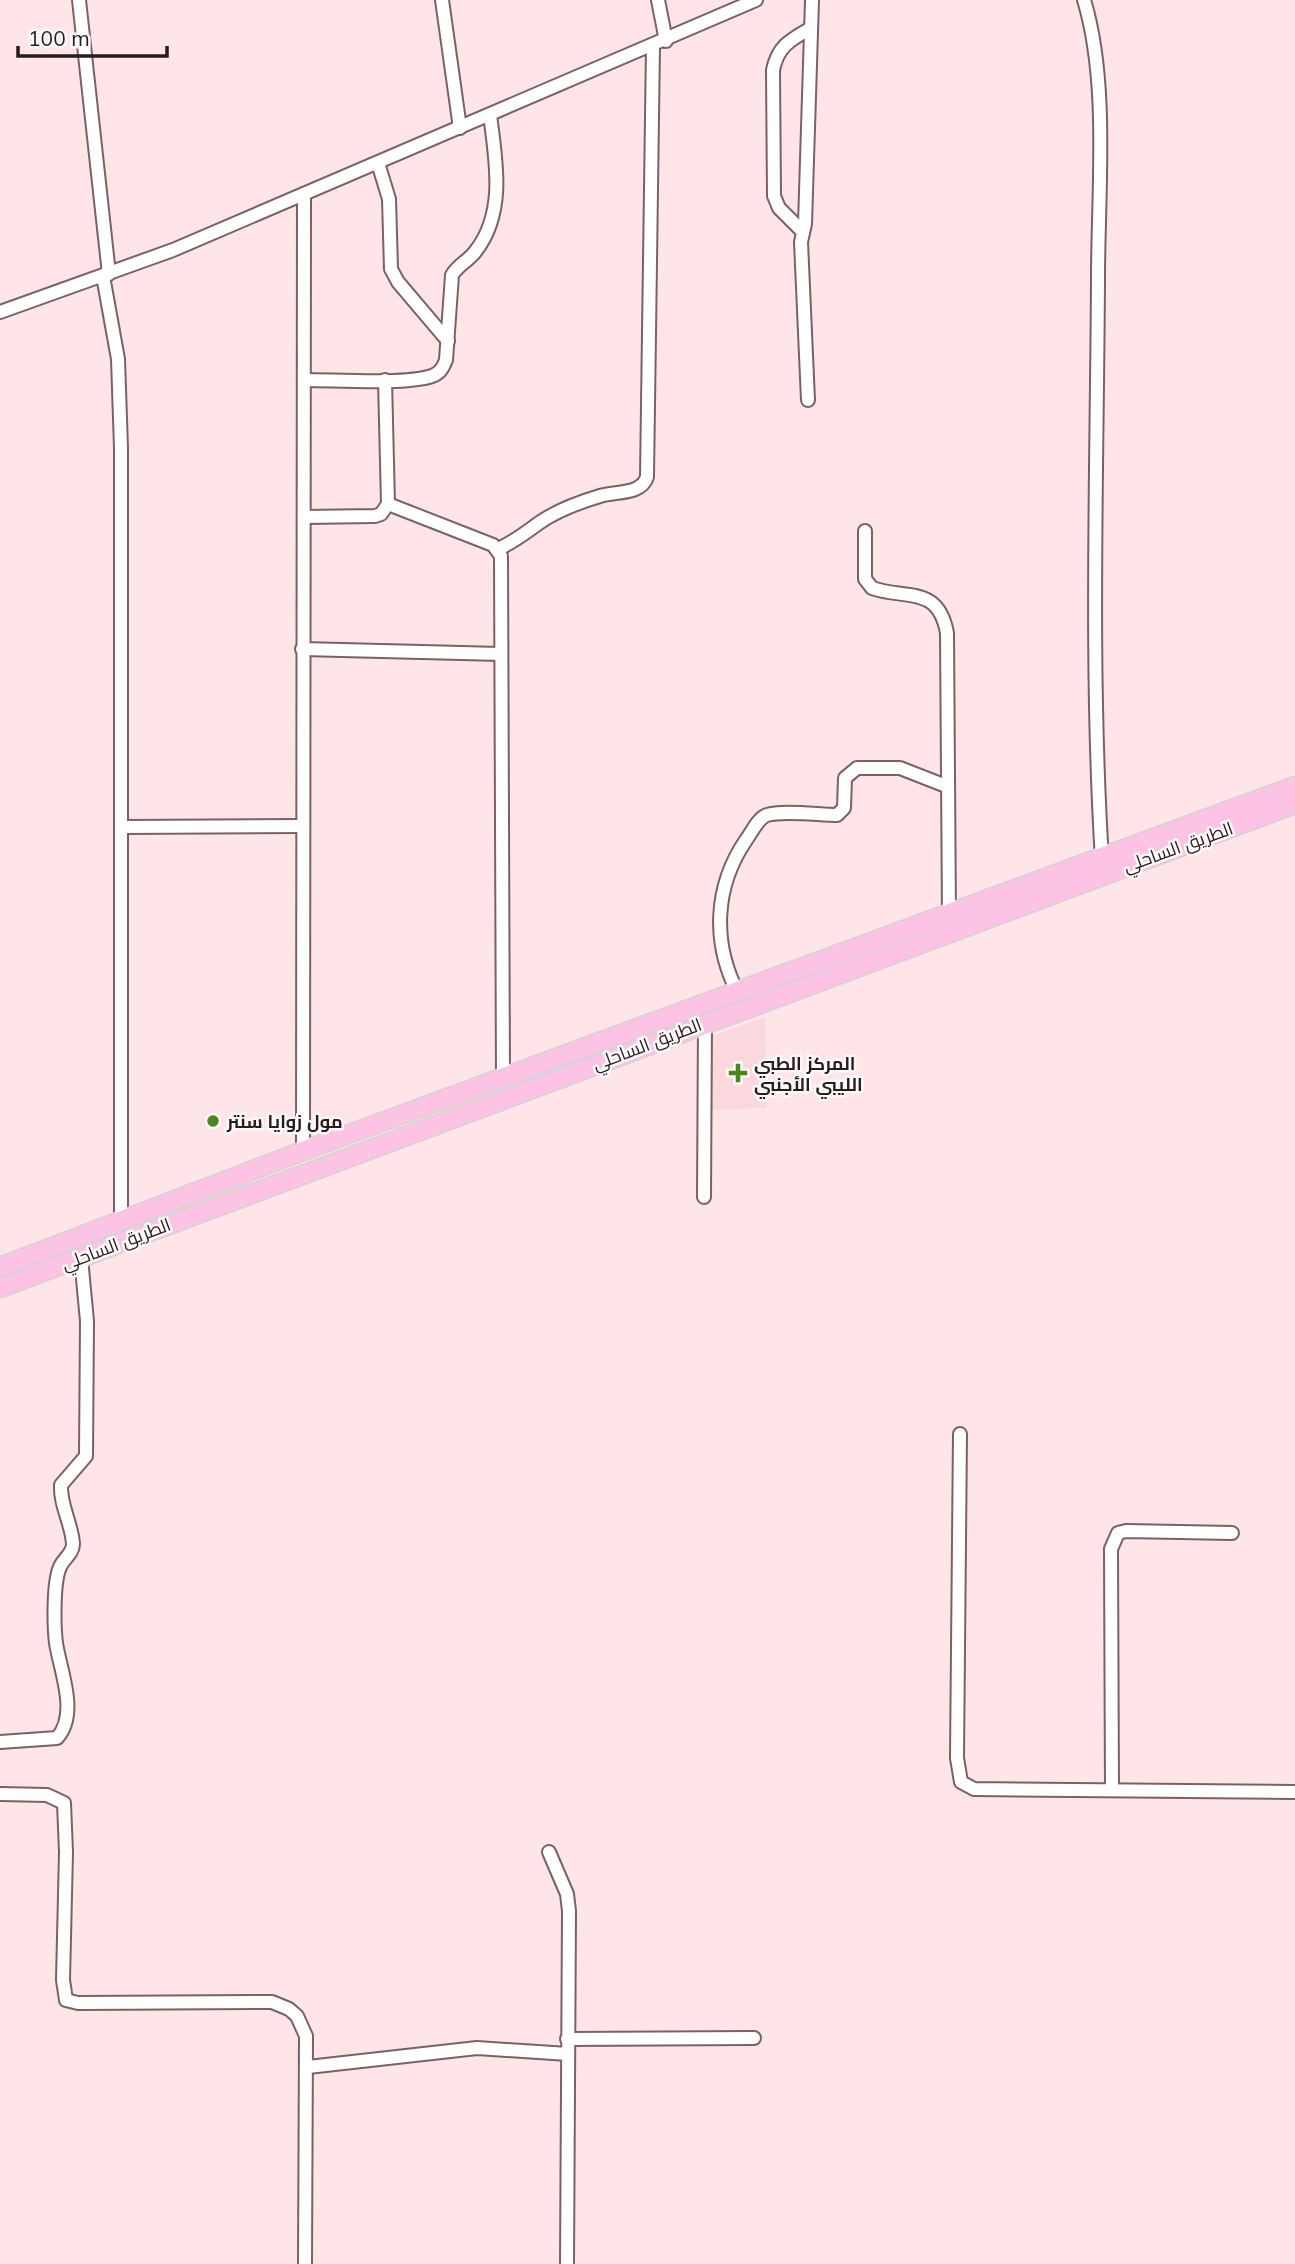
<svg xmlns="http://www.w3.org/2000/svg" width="1295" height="2264" font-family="Mulish,Cairo,sans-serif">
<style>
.built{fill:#fbd8dd}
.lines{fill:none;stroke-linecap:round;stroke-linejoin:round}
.minor-casing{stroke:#796265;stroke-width:16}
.highway-casing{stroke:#d4d2d2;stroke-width:21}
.minor{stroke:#fff;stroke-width:12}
.highway{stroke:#fcc3e4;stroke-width:18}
.poi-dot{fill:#4c841e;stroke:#fdf8f9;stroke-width:2.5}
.labels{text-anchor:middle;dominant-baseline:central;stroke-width:5;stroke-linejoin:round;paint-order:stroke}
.street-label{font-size:18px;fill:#261d1e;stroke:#fdf8f9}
.poi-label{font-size:18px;font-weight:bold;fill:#261d1e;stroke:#fdf8f9;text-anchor:start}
</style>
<rect width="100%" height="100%" fill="#ffe5e8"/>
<path class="built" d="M765,1017L767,1108L711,1110L709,1037Z"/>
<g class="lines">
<g class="minor-casing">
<g id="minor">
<path d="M79,0L109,274"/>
<path d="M442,0L460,128"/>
<path d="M658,0L666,41"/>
<path d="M1084,0C1109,82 1098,192 1098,278C1097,472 1090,667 1102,860"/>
<path d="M378,163L389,199L391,269L398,282L448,341"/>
<path d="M803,232L779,208L774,196L773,70C778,46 790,40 811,28"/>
<path d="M103,276L118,359L121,448V1222"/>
<path d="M0,312L173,250L756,0"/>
<path d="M305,380C337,380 403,385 432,376C440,373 443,368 446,360L452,275C458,265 468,261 475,252C506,213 496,161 490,115"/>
<path d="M808,400L801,242L805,224L812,0"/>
<path d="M388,504L493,545L501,556L503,1079"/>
<path d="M304,517L375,516L381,514L388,504L385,380"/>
<path d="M865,531V579L872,588C905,600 938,584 947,633L949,916"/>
<path d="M498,549C514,542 525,533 539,523C556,511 580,502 600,496C616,491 641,495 647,477L653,46"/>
<path d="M302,649L501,654"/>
<path d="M122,827L303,826"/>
<path d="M738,993C712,943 714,887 746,840C752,832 758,818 767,815C782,810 820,815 837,815L844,808L845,778L857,768H900L946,786"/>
<path d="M303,1151L304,194"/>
<path d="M704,1197L705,1022"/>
<path d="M960,1434L957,1758L961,1782L974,1789L1295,1792"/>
<path d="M0,1742L57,1738C79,1714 60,1670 56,1643C54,1627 53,1582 60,1567C63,1559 73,1554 73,1544C72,1524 60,1506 61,1485L86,1456L87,1321L81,1258"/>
<path d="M1112,1790L1111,1549L1118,1533L1126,1531L1232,1533"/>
<path d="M0,1794L47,1795L64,1803L66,1852L63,1980L66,2000L78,2003L272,2002L289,2009L297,2016L306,2036L305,2264"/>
<path d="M549,1852L567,1894L569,1911L567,2264"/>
<path d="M567,2039L754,2038"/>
<path d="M308,2067L477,2048L568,2054"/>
</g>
</g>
<g class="highway-casing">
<g id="highway">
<path d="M0,1267L303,1151L1295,786"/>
<path d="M0,1288L1295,804"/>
</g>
</g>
<use href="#minor" class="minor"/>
<use href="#highway" class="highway"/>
</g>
<g class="poi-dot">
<path d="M734.5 1062.5h7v7h7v7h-7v7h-7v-7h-7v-7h7z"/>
<circle cx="213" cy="1121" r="7"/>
</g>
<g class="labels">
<g class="street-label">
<text transform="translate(1178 847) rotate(-20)">الطريق الساحلي</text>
<text transform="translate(647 1044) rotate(-21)">الطريق الساحلي</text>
<text transform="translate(116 1244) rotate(-21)">الطريق الساحلي</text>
</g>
<g class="poi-label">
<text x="754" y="1063">المركز الطبي<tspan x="754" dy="21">الليبي الأجنبي</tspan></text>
<text x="227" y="1121">مول زوايا سنتر</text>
</g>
</g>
<path d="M18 46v10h149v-10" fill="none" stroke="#261d1e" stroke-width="3.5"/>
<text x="28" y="46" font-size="21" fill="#261d1e" stroke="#fdf8f9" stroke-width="5" paint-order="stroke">100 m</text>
</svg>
